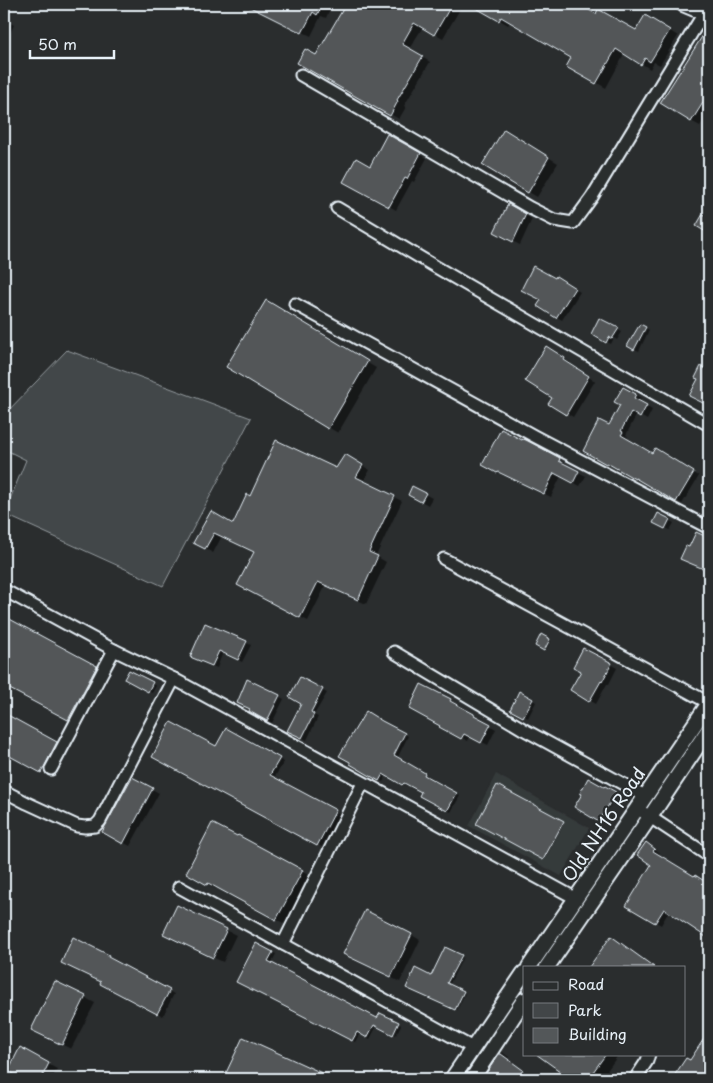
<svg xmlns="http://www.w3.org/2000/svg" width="713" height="1083" font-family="'Playpen Sans',sans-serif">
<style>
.built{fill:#363a3b}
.green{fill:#424648;stroke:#959ca0}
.shadow{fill:#0007}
.building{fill:#535759;stroke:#e8f1f8}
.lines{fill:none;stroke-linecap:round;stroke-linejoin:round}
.minor-casing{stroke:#e8f1f8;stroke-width:15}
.major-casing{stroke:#e8f1f8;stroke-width:18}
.minor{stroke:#2a2d2e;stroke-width:11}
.major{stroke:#2a2d2e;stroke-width:14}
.labels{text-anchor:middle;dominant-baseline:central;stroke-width:4.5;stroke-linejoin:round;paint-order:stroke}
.street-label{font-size:18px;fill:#e8f1f8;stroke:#2a2d2e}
</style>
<rect width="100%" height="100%" fill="#2a2d2e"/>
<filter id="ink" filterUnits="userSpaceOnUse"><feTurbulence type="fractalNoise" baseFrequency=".02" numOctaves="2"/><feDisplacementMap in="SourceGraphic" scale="10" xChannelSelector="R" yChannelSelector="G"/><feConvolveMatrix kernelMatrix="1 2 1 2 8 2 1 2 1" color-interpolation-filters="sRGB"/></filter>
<g filter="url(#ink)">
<path class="built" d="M496,774L589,828L561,876L469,826Z"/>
<path class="green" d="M67,350L251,418L163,586L4,514L26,460L4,449V415Z"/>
<g class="shadow">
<path d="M246,4H325L323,7L329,11L326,18L321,16L311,36Z"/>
<path d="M348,4H463L443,38L423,27L409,49L430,62L404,106L406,107L399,119L299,63L317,57Z"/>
<path d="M483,4H577L596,15L636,32L654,21L678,36L660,65L654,62L650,69L625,53L606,88L568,66L573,58L511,21L508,25L480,8Z"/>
<path d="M4,20L14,25L4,45Z"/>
<path d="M703,37L709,40V112L700,126L691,121Z"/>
<path d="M505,131L558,163L537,197L484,165Z"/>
<path d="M388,136L427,158L414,182L412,181L396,210L345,181L370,168Z"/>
<path d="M508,206L532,219L520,245L502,236Z"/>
<path d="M709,211V232L698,226Z"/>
<path d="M556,278L580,292L562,320L539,306Z"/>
<path d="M266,302L376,368L338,433L227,367Z"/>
<path d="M600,320L622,332L617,340L614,338L611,344L592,334Z"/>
<path d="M640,325L649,330L639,351L628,346Z"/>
<path d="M547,348L571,363L569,365L595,381L573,417L550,403L553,398Z"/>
<path d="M623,389L641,398L639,402L652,410L647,420L637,414L626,435L628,437L627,440L653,455L680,465L699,476L682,504L641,480L584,451L609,426L622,404Z"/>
<path d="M524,440L567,464L566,466L586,476L580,486L561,476L551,497L505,475L504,476L483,465L523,442Z"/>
<path d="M345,455L370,470L363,482L402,501L376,556L386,562L366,604L326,585L308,621L246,589L256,552L222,536L213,553L195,543L211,513L234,526L251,497L337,469Z"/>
<path d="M413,488L432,498L428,505L416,498Z"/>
<path d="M658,515L674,523L670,530L654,522Z"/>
<path d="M696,534L709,540V571L687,561L690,549Z"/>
<path d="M4,618L110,675L82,727L4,685Z"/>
<path d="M206,624L251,645L242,662L223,652L217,668L196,659Z"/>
<path d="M542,636L551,641L546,650L537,646Z"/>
<path d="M584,650L617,668L609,684H607L596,704L571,689L583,670Z"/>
<path d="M130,671L156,686L152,693L126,679Z"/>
<path d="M301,679L327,693L314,715L318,717L307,740L294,733L302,703Z"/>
<path d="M248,680L284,699L272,723L250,711Z"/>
<path d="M422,686L457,704L456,706L496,729L488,745L470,736L468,741L441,727Z"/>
<path d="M520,693L536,702L528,718L511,710Z"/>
<path d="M4,715L58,744L43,772L4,751Z"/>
<path d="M383,723L408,736L397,759L428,777V778L460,796L451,812L421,795L423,792L408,784L407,786L387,775L383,782L351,763Z"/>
<path d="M227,730L284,762L274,778L340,814L322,847L154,756L216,748Z"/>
<path d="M132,778L159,793L130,846L103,831Z"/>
<path d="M497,786L564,823L545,859L478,823Z"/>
<path d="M606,787L617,794L601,822L576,807L605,789Z"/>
<path d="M239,836L311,876L285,924L217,887L216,889L187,873Z"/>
<path d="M652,847L660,853L658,855L695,878L696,877L709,885V938L669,911L661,925L628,905L652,865Z"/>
<path d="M178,906L236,935L223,962L174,939Z"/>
<path d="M412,935L420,940L400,982L354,959Z"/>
<path d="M256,944L276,954L271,964L378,1020L381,1014L401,1025L396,1035L377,1026L370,1039L360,1033L355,1042L277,1001Z"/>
<path d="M446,949L463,957L449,985L465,993L457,1010L408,987L432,977Z"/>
<path d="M108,956L113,959L112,960L174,994L163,1016L102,984Z"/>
<path d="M55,982L95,1003L71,1049L41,1034Z"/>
<path d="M709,1034V1079H673L686,1059L690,1062Z"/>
<path d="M244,1038L332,1079H240L232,1075Z"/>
<path d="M20,1049L57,1069L52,1079H4Z"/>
<path d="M502,1052L509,1057L507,1060L526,1074L522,1079H486L484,1078Z"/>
<path d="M538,1054H619L601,1079H573Z"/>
</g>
<g class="building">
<path d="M244,4H323L317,15L313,12L302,33Z"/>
<path d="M346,4H452L434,35L414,23L402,44L423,56L397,100L398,101L390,116L297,63L305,49L316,55Z"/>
<path d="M469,4H579L596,14L598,9L636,30L645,15L670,30L650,62L645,58L641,65L616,49L596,84L566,67L571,58L501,17L499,21Z"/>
<path d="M703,35L709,39V93L691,122L660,103Z"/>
<path d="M504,129L549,157L528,193L482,165Z"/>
<path d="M387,134L421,153L407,179L405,178L389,207L343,182L356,158L370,166Z"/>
<path d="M508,204L526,214L513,242L494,232Z"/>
<path d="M703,214L709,217V226L706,232L696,226Z"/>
<path d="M533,266L555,278L556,276L575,288L556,318L537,306L541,300L521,290Z"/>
<path d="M266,300L368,361L328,429L226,367Z"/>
<path d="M599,318L619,328L612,339L609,337L606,343L591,334Z"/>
<path d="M640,324L646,327L634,350L627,346Z"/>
<path d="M546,346L565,358L564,360L589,376L566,415L548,404L552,398L525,381Z"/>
<path d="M701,366L709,371V406L689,396L698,379L695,378Z"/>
<path d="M623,387L636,394L634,398L647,405L640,418L631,412L621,431L623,432L621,435L652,453L655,448L694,472L676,502L635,478V479L607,463L606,464L583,451L599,420L609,425L620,405L614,402Z"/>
<path d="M501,429L522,440L523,439L526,440L560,458L559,461L579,471L573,483L554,473L544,494L498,472L497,473L482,465Z"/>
<path d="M276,440L336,468L345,454L363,465L356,477L395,496L369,552L378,556L358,600L318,582L300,618L237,585L254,552L214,533L205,549L193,543L211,511L233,524L247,494L250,496Z"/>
<path d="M412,486L426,493L421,502L408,495Z"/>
<path d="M658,513L670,519L665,529L653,523Z"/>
<path d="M696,532L709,538V563L706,570L680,559L686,546L689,547Z"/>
<path d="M4,616L97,666L68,720L4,686Z"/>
<path d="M205,623L247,641L238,660L219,651L212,666L190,657Z"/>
<path d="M541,634L550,639L544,651L535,646Z"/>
<path d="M583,648L612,663L602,682L601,681L589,702L570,690L581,671L573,667Z"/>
<path d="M129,670L153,682L148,692L124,679Z"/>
<path d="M300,677L323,689L311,712L314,714L302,738L287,731L301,704L289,697Z"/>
<path d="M247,679L280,695L267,721L249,711L250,709L237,703Z"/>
<path d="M421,684L451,699L450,701L474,714V715L491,724L481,743L464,734L461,739L439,727L440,726L409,709Z"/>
<path d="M519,691L533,699L523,717L510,710Z"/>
<path d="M366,711L382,721L405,733L394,755L425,773L424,775L457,793L447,811L419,796L421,792L404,783L402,785L383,774L379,781L350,764V762L339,756Z"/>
<path d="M4,713L57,742L41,773L4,753Z"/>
<path d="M171,722L216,746L226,728L280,758L270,775L336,810L317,846L152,757Z"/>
<path d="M132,777L153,788L123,844L102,832Z"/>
<path d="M588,778L604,787L605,786L616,792L599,822L574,807L582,794L580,793Z"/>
<path d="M497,785L564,821L543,860L476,824Z"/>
<path d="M212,823L237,836L238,835L303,870L276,920L208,883L207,885L186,873Z"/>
<path d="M646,842L655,849L653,851L694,876L695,875L709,884V939L664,909L655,923L626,906L651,865L637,855Z"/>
<path d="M177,905L227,929L213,958L163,934Z"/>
<path d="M365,910L412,934L391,977L343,954Z"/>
<path d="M611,936L654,967H589Z"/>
<path d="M73,937L109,955L108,957L170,990L157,1014L100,984L101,982L61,963Z"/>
<path d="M256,943L273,952L268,961L377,1018L380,1013L399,1022L393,1035L374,1025L367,1038L357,1032L352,1041L272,1000L236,982Z"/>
<path d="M445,947L462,955L447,983L464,991L455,1010L406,988L415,968L431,976Z"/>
<path d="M55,981L86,996L62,1045L31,1030Z"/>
<path d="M709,1031V1079H672L686,1058L690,1060Z"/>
<path d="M243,1037L335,1079H238L226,1073Z"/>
<path d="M20,1047L49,1063L41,1079H24L8,1071Z"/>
<path d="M499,1054H501L523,1070L517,1079H482Z"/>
<path d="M536,1054H606L588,1079H571Z"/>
</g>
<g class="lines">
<g class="minor-casing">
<g id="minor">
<path d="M301,75L530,208L554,220L573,223L592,197L704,13"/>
<path d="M337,208L436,267L709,425"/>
<path d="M295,304L534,436L709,528"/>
<path d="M444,559L709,703"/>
<path d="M4,590L114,650L174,679L575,898"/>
<path d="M394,652L523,729L645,796"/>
<path d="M51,769L114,650"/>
<path d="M363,783L283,944L473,1048"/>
<path d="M4,791L27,803L77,826L85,827L95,826L100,821L174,679"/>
<path d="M644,813L709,856"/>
<path d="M179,887L283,944"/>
<path d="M635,1079L647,1061L649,1054"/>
</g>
</g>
<g class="major-casing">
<g id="major">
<path d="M683,4L709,15"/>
<path d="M529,967L709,703"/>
<path d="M547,967L650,817L709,729"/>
<path d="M452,1079L524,973"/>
<path d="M472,1079L524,1000"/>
</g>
</g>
<use href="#minor" class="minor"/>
<use href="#major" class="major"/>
</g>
</g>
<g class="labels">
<g class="street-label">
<text transform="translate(603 824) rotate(-56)">Old NH16 Road</text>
</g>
</g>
<rect width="713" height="1083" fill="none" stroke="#2a2d2e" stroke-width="20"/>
<rect x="10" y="10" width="693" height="1063" fill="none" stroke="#e8f1f8" stroke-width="2" filter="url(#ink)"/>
<rect x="523" y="966" width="162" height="90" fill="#2a2d2e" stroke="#767b7f"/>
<rect x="533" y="982" width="25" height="8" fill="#2a2d2e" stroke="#767b7f"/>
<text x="568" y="990" font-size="15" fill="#e8f1f8">Road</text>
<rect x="533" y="1003" width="25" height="15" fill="#424648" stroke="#767b7f"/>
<text x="568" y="1016" font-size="15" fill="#e8f1f8">Park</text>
<rect x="533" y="1028" width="25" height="15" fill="#535759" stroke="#767b7f"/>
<text x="568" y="1040" font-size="15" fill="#e8f1f8">Building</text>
<path d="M30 50v8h84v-8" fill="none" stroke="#e8f1f8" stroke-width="2.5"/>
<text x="38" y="50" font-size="15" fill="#e8f1f8" stroke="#2a2d2e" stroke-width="4" paint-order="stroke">50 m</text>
</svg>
